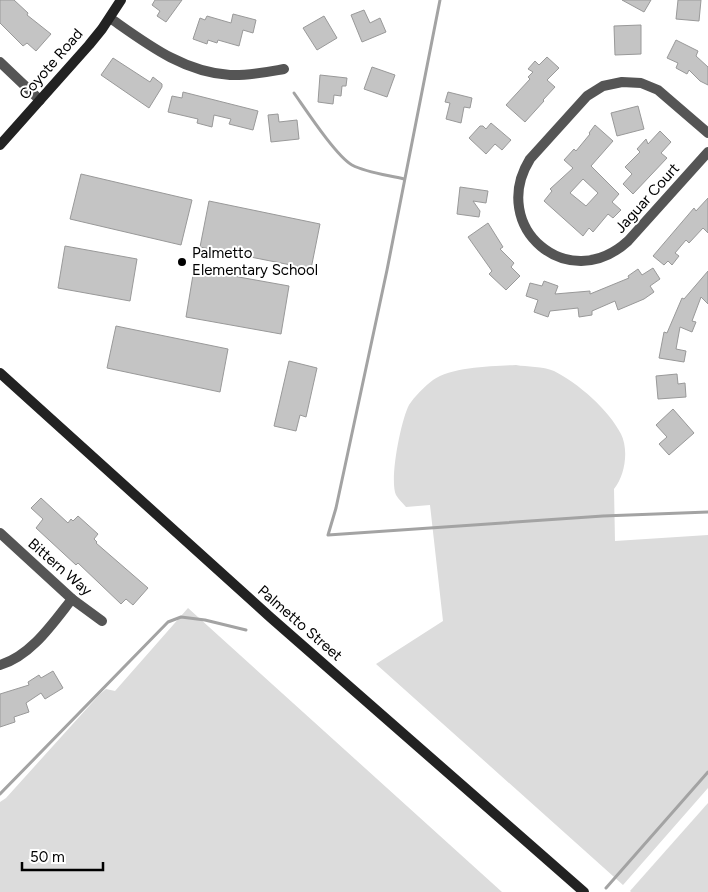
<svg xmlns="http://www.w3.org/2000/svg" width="708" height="892" font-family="Figtree,sans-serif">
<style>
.green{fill:#dcdcdc}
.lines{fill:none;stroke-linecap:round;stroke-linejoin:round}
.stream{stroke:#a3a3a3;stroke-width:3}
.building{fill:#c4c4c4;stroke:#999;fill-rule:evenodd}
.street{stroke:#555;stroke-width:10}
.secondary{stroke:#222;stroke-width:10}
.poi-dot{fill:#000;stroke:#fff;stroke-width:2}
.labels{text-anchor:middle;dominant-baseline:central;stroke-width:4;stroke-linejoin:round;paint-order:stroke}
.street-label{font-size:15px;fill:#000;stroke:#fff}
.poi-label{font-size:15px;fill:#000;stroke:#fff;text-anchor:start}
</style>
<rect width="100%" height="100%" fill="#fff"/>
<g class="green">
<path d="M516,365C527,367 543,366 554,371C578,383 609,410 621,434C629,450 625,476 614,489L615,541L708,535V788L623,885L376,664L443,621L430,505L406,507C403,503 399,500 396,495C389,480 401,420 409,405C414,397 425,386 433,380C451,367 493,366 516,365Z"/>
<path d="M188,608L502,892H0V802L6,798L99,695L106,689L115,691Z"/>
<path d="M708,803V892H631L630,891Z"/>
</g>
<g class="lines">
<g class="stream">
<path d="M440,0L387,270L336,508L328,535L603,516L708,512"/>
<path d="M294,93C306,110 336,156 352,165C367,173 388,175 404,179"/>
<path d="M0,794L168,622L181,617L205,620L246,630"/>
<path d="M606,888L708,772"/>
</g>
</g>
<g class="building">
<path d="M0,0H14L28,13L27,15L51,34L36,51L27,43L23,46L0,23Z"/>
<path d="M155,0H182L166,22L157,16L160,11L152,5Z"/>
<path d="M622,0H651L644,12Z"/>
<path d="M678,0H701L699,21L676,19Z"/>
<path d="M364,10L370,23L380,18L386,32L362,42L351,15Z"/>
<path d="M233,14L256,20L253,33L243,30L239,46L218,40L217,43L208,40L207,44L193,39L200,18L205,20L207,16L231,23Z"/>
<path d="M324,16L337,38L317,50L303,28Z"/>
<path d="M641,25V54L615,55L614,26Z"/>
<path d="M676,40L698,51L696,56L708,67V85L700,81L689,70L687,74L676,68L678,63L667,58Z"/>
<path d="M547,57L559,68L547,80L555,87L543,100L544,101L525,122L506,105L530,79L528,77L533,72L528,69L535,61L539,65Z"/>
<path d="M113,58L150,82L153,77L162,84V87L149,108L101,75Z"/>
<path d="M372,67L395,75L387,97L364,89Z"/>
<path d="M320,75L347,78L346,86H342L341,96L334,95L333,104L318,102Z"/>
<path d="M183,92L258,111L253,130L229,124L231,119L214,115L212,127L197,123L198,119L168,112L172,96L182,98Z"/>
<path d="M448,92L472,98L470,108L464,107L461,123L446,119L450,103L445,102Z"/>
<path d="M638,106L644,129L617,136L611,113Z"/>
<path d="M278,114L279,122L297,120L299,139L271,142L268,115Z"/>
<path d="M491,123L511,140L502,150L495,144L486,154L469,138L480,126H483L486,129Z"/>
<path d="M595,125L613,141L591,166L619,194L612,202L621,210L613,218L608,214L593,232L589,228L583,236L544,201L552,191L550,189L573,168L564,160L574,149L576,151L590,134L589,133ZM583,179L598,193L586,206L570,193Z"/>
<path d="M660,131L671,142L661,153L667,158L633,194L623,184L632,174L625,167L640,152L637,149L646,139L648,144Z"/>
<path d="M81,174L192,200L181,245L70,219Z"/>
<path d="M460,187L488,191L486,203L473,201L480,211L479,217L457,214Z"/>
<path d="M708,198V233L703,228L689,243L686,240L675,253L679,256L672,265L668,261L664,265L653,256L694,208L696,211Z"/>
<path d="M209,201L320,224L311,269L200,247Z"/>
<path d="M488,223L503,247L500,249L514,263L511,267L520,276L506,290L489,274L492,271L468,237Z"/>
<path d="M65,246L137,259L130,301L58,288Z"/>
<path d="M653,268L660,279L650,286L654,292L644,299L618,310L615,301L592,311V315L579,317L578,308L550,311L548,317L534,312L538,300L526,296L530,283L542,286L544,281L558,286L555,294L590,291V294L629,278L628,276L638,269L642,275Z"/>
<path d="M194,269L289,286L281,334L186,317Z"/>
<path d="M708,271V304L701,297L692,321L696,322L692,332L680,327L676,349L686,351L684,362L659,358L664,332L667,333L682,298L684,299Z"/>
<path d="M116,326L228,349L220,392L107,368Z"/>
<path d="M289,361L317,368L306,417L300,415L296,431L274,426Z"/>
<path d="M677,374L678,384L685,383L686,397L658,399L656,376Z"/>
<path d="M673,409L694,433L669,455L659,444L667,437L656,425Z"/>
<path d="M41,498L68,523L71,519L73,521L78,516L98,534L94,539L97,542L96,543L148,588L133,605L126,599L121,604L78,563L76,565L36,528L43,519L31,508Z"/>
<path d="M53,671L63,688L45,699L41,693L26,703L29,712L14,717L15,722L0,727V694L29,685L28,682L39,675L41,678Z"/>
</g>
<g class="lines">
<g class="street">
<path d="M110,18C147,44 183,72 230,75C248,76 267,72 284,69"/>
<path d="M0,62L40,100"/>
<path d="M708,133L658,90L641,83L622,82L603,86L587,96L530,159C488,227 568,296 628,241L708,152"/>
<path d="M0,533L72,599L102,621"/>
<path d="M0,665C31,656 53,623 72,599"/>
</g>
<g class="secondary">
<path d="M0,145L89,45L102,29L121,0"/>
<path d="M0,373L270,617L584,892"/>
</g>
</g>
<circle class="poi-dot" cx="182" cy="262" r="5"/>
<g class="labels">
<g class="street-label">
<text transform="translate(51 64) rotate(-49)">Coyote Road</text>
<text transform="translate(647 198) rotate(-48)">Jaguar Court</text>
<text transform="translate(60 567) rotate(41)">Bittern Way</text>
<text transform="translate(300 623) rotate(41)">Palmetto Street</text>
</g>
<g class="poi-label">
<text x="192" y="253">Palmetto<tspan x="192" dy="17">Elementary School</tspan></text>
</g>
</g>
<path d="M22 862v8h81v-8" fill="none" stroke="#000000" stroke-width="2.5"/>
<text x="30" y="862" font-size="15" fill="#000000" stroke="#ffffff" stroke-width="4" paint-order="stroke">50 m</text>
</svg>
